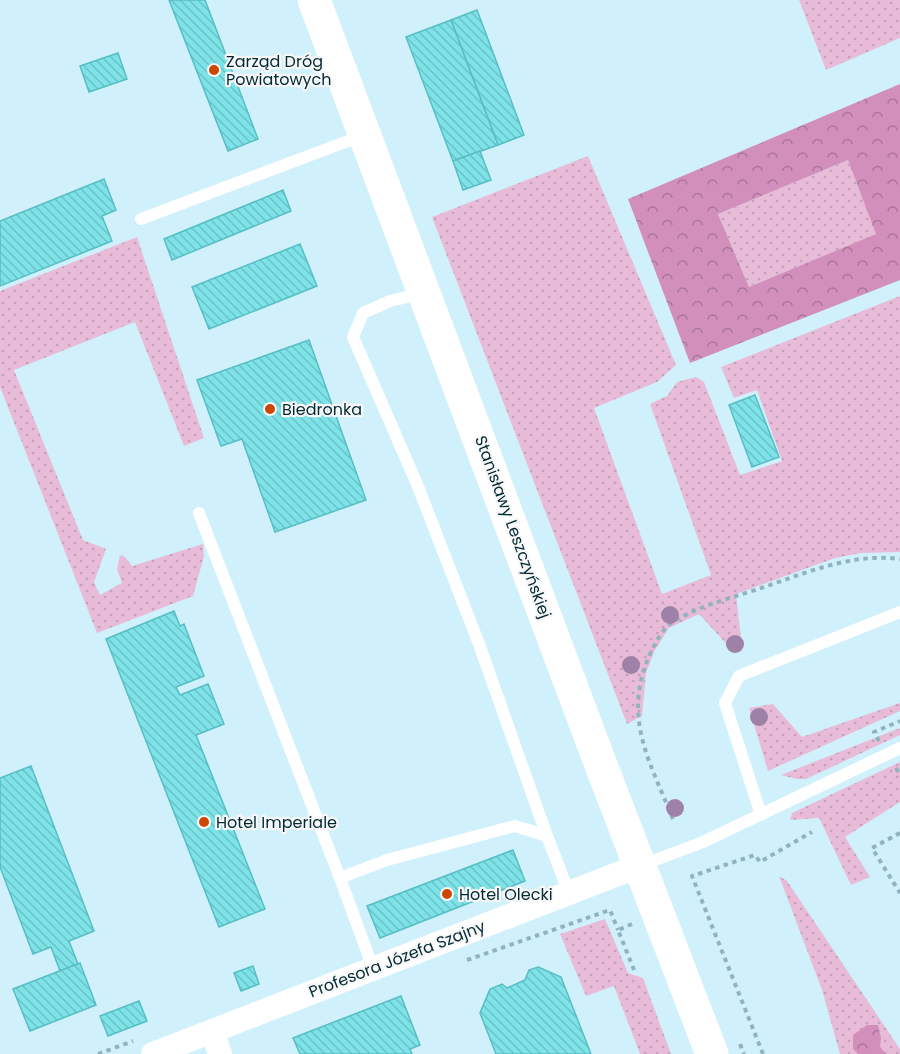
<svg xmlns="http://www.w3.org/2000/svg" width="900" height="1054" font-family="Poppins,sans-serif">
<style>
.grass{fill:url(#grass-dots)}
.forest{fill:url(#forest-crowns);fill-rule:evenodd}
.building{fill:url(#building-back-hatch);stroke:#56bec3;stroke-width:1.5}
.lines{fill:none;stroke-linecap:round;stroke-linejoin:round}
.path{stroke:#90b4bf;stroke-width:4;stroke-dasharray:4.5 4.5;stroke-linecap:butt}
.lane{stroke:#fff;stroke-width:12}
.street{stroke:#fff;stroke-width:24}
.secondary{stroke:#fff;stroke-width:33}
.tree{fill:#9e81a6}
.poi-dot{fill:#cc4702;stroke:#f8f8f8;stroke-width:2}
.labels{text-anchor:middle;dominant-baseline:central;stroke-width:4.5;stroke-linejoin:round;paint-order:stroke}
.poi-label{font-size:16px;fill:#012a35;stroke:#f8f8f8;text-anchor:start}
.street-label{font-size:16px;fill:#012a35;stroke:#f8f8f8}
</style>
<defs>
<pattern id="grass-dots" width="8" height="8" patternUnits="userSpaceOnUse" patternTransform="scale(1.5)"><rect width="8" height="8" fill="#e8bcd8"/><path d="M2 2h.1M6 6h.1" fill="none" stroke="#c5a2ba" stroke-width="1.8" stroke-linecap="round"/></pattern>
<pattern id="forest-crowns" width="20" height="18" patternUnits="userSpaceOnUse" patternTransform="scale(1.5)"><rect width="20" height="18" fill="#d38fbc"/><path d="M2 6a3 3 0 1 1 6 0M12 15a3 3 0 1 1 6 0" fill="none" stroke="#a9759a"/></pattern>
<pattern id="building-back-hatch" width="6" height="6" patternUnits="userSpaceOnUse" patternTransform="scale(1.5)"><rect width="6" height="6" fill="#7ee3e9"/><path d="M-1 5l2 2M0 0l6 6M5-1l2 2" fill="none" stroke="#6bc3c8"/></pattern>
</defs>
<rect width="100%" height="100%" fill="#d0f1fc"/>
<g class="grass">
<path d="M799,0H900V38L826,70Z"/>
<path d="M588,156L676,365L657,382L594,408L662,594L711,575L650,404L667,396L677,382L696,377L704,382L740,475L782,461L757,390L734,398L721,367L900,296V552L862,553L835,558L736,594L742,648L740,652H734L699,614L669,628L655,650L646,673L642,716L627,724L432,217Z"/>
<path d="M848,160L877,234L749,287L718,214Z"/>
<path d="M137,237L204,438L184,446L135,322L14,370L83,540L106,549L94,582L100,595L122,583L117,569L120,555L125,557L132,566L203,544L204,556L193,596L97,633L0,387V291Z"/>
<path d="M900,703V711L768,771L749,708L773,704L802,737Z"/>
<path d="M900,728V735L806,779H797L781,775Z"/>
<path d="M900,762V802L845,837L870,877L851,885L819,818L790,820L792,813Z"/>
<path d="M779,876L787,881L900,1049V1054H840L822,990Z"/>
<path d="M605,919L628,973L643,978L671,1054H640L614,986L586,996L560,934Z"/>
</g>
<g class="forest">
<path d="M900,84V280L690,363L628,199ZM848,160L876,234L749,287L718,214Z"/>
<path d="M867,1025H878L881,1038L880,1047L886,1054H858L853,1049V1035Z"/>
</g>
<g class="building">
<path d="M169,0H205L258,139L228,151Z"/>
<path d="M477,10L524,135L498,145L451,20Z"/>
<path d="M451,20L498,145L453,161L406,37Z"/>
<path d="M118,53L127,79L89,92L80,66Z"/>
<path d="M480,151L491,180L463,190L453,161Z"/>
<path d="M104,179L116,210L102,216L112,241L0,286V221Z"/>
<path d="M283,190L291,211L172,260L164,239Z"/>
<path d="M300,244L317,286L209,329L192,287Z"/>
<path d="M309,340L366,500L275,532L242,439L221,446L197,380Z"/>
<path d="M755,395L779,457L752,467L729,405Z"/>
<path d="M174,611L180,626L184,624L204,676L176,687L180,695L208,684L224,724L196,735L265,909L219,927L106,639Z"/>
<path d="M31,766L94,931L69,941L78,964L60,971L51,947L33,954L0,867V778Z"/>
<path d="M513,850L525,881L380,938L367,906Z"/>
<path d="M80,963L96,1005L30,1031L13,989Z"/>
<path d="M253,966L259,984L241,991L234,973Z"/>
<path d="M538,967L561,977L591,1054H496L480,1013L490,989L502,984L507,988L525,980L529,970Z"/>
<path d="M401,996L420,1045L410,1049L412,1054H300L293,1038Z"/>
<path d="M139,1001L147,1021L108,1036L100,1016Z"/>
</g>
<g class="lines">
<g class="path">
<path d="M879,741L874,732L900,721"/>
<path d="M896,768L900,775"/>
<path d="M673,819C649,760 622,717 650,654C654,645 662,630 670,624C698,605 736,597 767,586C811,571 853,553 900,559"/>
<path d="M900,833L872,848L900,893"/>
<path d="M632,924L618,930L634,970"/>
<path d="M467,960L610,910L618,930"/>
<path d="M740,1044L744,1054"/>
<path d="M98,1054L133,1041"/>
<path d="M763,1054L692,876L755,855L760,862L812,832"/>
</g>
<g class="lane">
<path d="M141,219L364,135"/>
<path d="M424,293L390,301L363,313L353,337L417,484L479,644L547,836"/>
<path d="M199,513L340,878"/>
<path d="M761,815L725,703L739,676L900,612"/>
<path d="M642,865L703,842L900,748"/>
<path d="M373,968L340,878L387,860L515,826L547,836L569,893"/>
</g>
<g class="street">
<path d="M212,1031L220,1054"/>
<path d="M153,1054L641,865"/>
</g>
<path class="secondary" d="M314,0L601,765L712,1054"/>
</g>
<g class="tree">
<circle cx="670" cy="615" r="9"/>
<circle cx="735" cy="644" r="9"/>
<circle cx="631" cy="665" r="9"/>
<circle cx="759" cy="717" r="9"/>
<circle cx="675" cy="808" r="9"/>
</g>
<g class="poi-dot">
<circle cx="214" cy="70" r="6"/>
<circle cx="270" cy="409" r="6"/>
<circle cx="204" cy="822" r="6"/>
<circle cx="447" cy="894" r="6"/>
</g>
<g class="labels">
<g class="poi-label">
<text x="226" y="61">Zarząd Dróg<tspan x="226" dy="18">Powiatowych</tspan></text>
<text x="282" y="409">Biedronka</text>
<text x="216" y="822">Hotel Imperiale</text>
<text x="459" y="894">Hotel Olecki</text>
</g>
<g class="street-label">
<text transform="translate(513 527) rotate(70)">Stanisławy Leszczyńskiej</text>
<text transform="translate(397 959) rotate(-21)">Profesora Józefa Szajny</text>
</g>
</g>
</svg>
